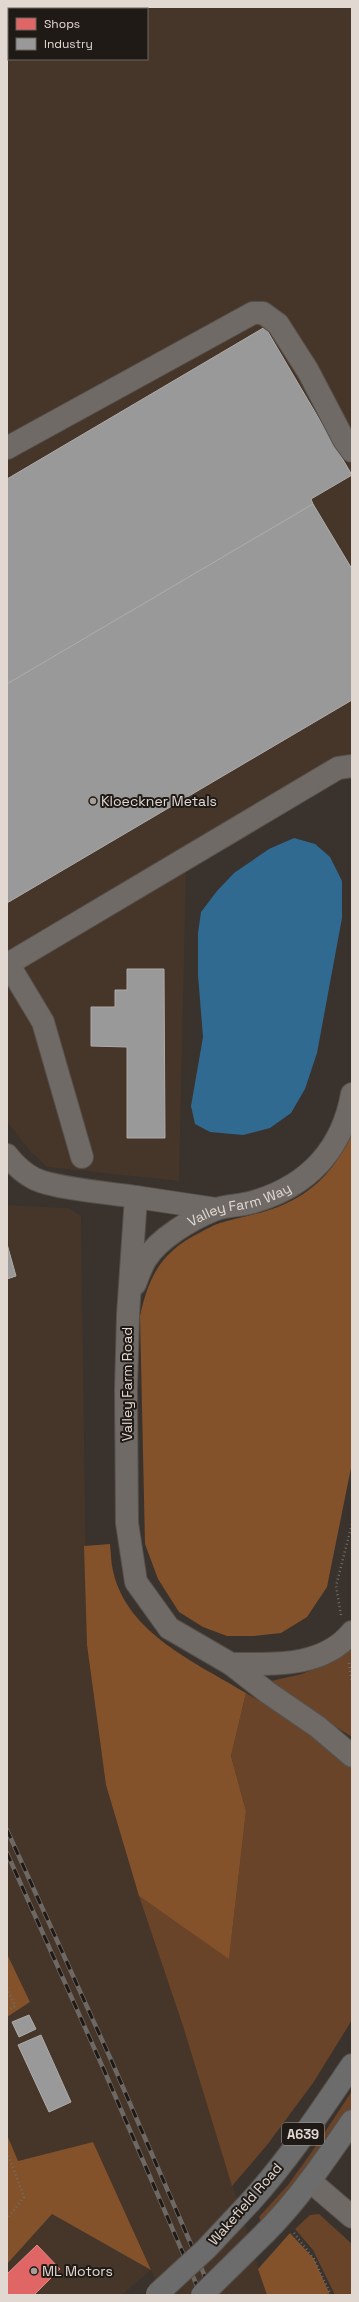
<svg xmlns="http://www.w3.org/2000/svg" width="359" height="2302" font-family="'Space Grotesk',sans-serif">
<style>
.built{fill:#463529;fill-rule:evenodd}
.green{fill:#6a4428}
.forest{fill:#83522b}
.water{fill:#306a91}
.shops{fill:#e06666;stroke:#e08886}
.industry{fill:#999;stroke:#afacaa}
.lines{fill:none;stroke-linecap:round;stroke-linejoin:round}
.minor-casing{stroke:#56504b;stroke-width:24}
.major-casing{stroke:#56504b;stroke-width:24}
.path{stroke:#726d68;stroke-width:2.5;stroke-dasharray:1 3;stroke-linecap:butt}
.minor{stroke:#706a66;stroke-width:22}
.major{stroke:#6b6c6b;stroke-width:22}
.rail-casing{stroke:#6e6864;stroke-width:4.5}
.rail{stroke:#201a16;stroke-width:3;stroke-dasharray:9;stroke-linecap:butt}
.major-bridge-casing{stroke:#56504b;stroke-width:24;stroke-linecap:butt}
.major-bridge{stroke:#6b6c6b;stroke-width:22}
.poi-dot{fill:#a69e98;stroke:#201a16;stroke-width:1.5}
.labels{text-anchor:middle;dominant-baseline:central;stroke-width:4;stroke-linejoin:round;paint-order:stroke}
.shield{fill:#201a16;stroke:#a79f9a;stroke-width:1}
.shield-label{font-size:13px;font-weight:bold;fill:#e1d8d2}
.poi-label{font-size:14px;fill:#e1d8d2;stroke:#201a16;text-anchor:start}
.street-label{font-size:14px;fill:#e1d8d2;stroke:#201a16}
</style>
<rect width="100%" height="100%" fill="#39322d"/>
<g class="built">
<path d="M7,7H352V776L341,779L186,872L179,1181L47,1167L31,1152L7,1122ZM9,9H147V59H9Z"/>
<path d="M7,1205L69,1208L81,1216L87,1644L106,1785L139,1896L183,2026L267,2295H162L151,2270L122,2295H7V2264L52,2214L151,2270L93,2142L17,2161L7,2135V2017L30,2002L7,1954Z"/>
</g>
<g class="green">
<path d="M352,1643V1737L271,1685V1681L302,1674L318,1667Z"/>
<path d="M246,1693C282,1715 326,1736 352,1768V2020L313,2083L267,2145L232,2186L183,2026L139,1896L229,1958L246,1811L231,1756Z"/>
<path d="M352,2091V2108L314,2162L263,2227L259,2217L288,2185L311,2153Z"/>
<path d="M319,2214L352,2244V2295H335L313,2250L295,2229L310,2215Z"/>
</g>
<g class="forest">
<path d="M352,1134V1463L327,1587L307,1617L281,1633L254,1636H227L203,1627L179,1612L158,1579L145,1544L140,1316C149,1275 162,1251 201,1232C207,1229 213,1225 220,1223C239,1217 260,1214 278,1207C315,1192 335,1169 352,1134Z"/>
<path d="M110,1544C111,1553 111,1563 113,1571C127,1634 197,1663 246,1693L231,1756L246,1811L229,1959L139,1896L106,1785L87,1645L84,1546Z"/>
<path d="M7,1954L30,2002L7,2017Z"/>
<path d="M7,2135L18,2161L93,2142L151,2270L52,2214L7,2264Z"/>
<path d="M290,2233L314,2259L330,2295H267L258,2269Z"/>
</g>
<path class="water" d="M294,838L315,844L330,857L342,881V918L317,1053L305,1089L291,1113L270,1128L243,1135L210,1132L195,1124L191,1106L203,1037L198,975V933L201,912L217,891L234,873L269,849Z"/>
<path class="shops" d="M37,2245L60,2269L34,2295H7V2274Z"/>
<g class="industry">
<path d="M265,327L352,475L311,499L313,504L7,684V479Z"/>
<path d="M313,504L352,569V700L7,903V684Z"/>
<path d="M127,969H164L165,1138H127V1047L91,1046V1007H115V990H127Z"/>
<path d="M7,1244L16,1276L7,1279Z"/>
<path d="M29,2015L36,2029L19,2037L12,2022Z"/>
<path d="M41,2035L71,2102L49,2112L18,2045Z"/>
</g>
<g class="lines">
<g class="minor-casing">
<g id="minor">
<path d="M7,448L253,313H263L278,324L308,371L344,440L352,451"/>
<path d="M7,962L43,1022L82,1157"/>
<path d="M8,964L338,768L352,766"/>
<path d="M7,1155C14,1164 25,1174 35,1179C57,1189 110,1193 136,1197L128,1315L126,1390L127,1523L136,1582L169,1628L231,1664L267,1692L318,1727L352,1756"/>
<path d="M136,1197L216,1209"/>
<path id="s1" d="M135,1284C138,1276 141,1267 146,1259C159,1238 192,1219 214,1210C227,1205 241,1206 253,1202C308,1186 342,1150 352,1094"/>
<path d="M231,1664C272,1664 323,1668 352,1632"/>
<path d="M310,2181L352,2217"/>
</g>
</g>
<g class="major-casing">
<g id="major">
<path d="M251,2201C289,2159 320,2112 352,2065"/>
<path d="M265,2233C299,2199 325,2160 352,2121"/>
</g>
</g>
<g class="path">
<path d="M341,1615L336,1586L352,1524"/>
<path d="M349,1663L352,1683"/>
<path d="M7,1988L15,2006L7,2011"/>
<path d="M7,2152L24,2197L7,2219"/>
<path d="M294,2233L314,2259L331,2295"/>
</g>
<use href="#minor" class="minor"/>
<use href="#major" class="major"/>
<g class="rail-casing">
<g id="rail">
<path d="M7,1830L112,2062L213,2295"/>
<path d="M7,1853L104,2070L201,2295"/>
</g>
</g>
<use href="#rail" class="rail"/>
<g class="major-bridge-casing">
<g id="major-bridge">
<path d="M157,2294L206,2249L251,2201"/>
<path d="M202,2295L265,2233"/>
</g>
</g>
<use href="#major-bridge" class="major-bridge"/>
</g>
<g class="poi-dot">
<circle cx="93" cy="801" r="4"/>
<circle cx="34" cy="2271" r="4"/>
</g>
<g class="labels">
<rect class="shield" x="282" y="2123" width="42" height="22" rx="3"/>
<g class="shield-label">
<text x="303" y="2134">A639</text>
</g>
<g class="poi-label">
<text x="101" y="801">Kloeckner Metals</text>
<text x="42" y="2271">ML Motors</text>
</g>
<g class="street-label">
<text stroke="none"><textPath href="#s1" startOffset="138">Valley Farm Way</textPath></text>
<text transform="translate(127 1384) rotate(-90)">Valley Farm Road</text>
<text transform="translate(245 2204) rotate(-49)">Wakefield Road</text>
</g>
</g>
<rect width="359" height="2302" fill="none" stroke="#e1d8d2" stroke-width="16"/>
<rect x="8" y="8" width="140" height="52" fill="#201a16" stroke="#6d6661"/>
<rect x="16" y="18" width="20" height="12" fill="#e06666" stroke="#6d6661"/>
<text x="44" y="28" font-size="12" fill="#e1d8d2">Shops</text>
<rect x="16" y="38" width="20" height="12" fill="#999999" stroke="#6d6661"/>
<text x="44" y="48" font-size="12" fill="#e1d8d2">Industry</text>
</svg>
